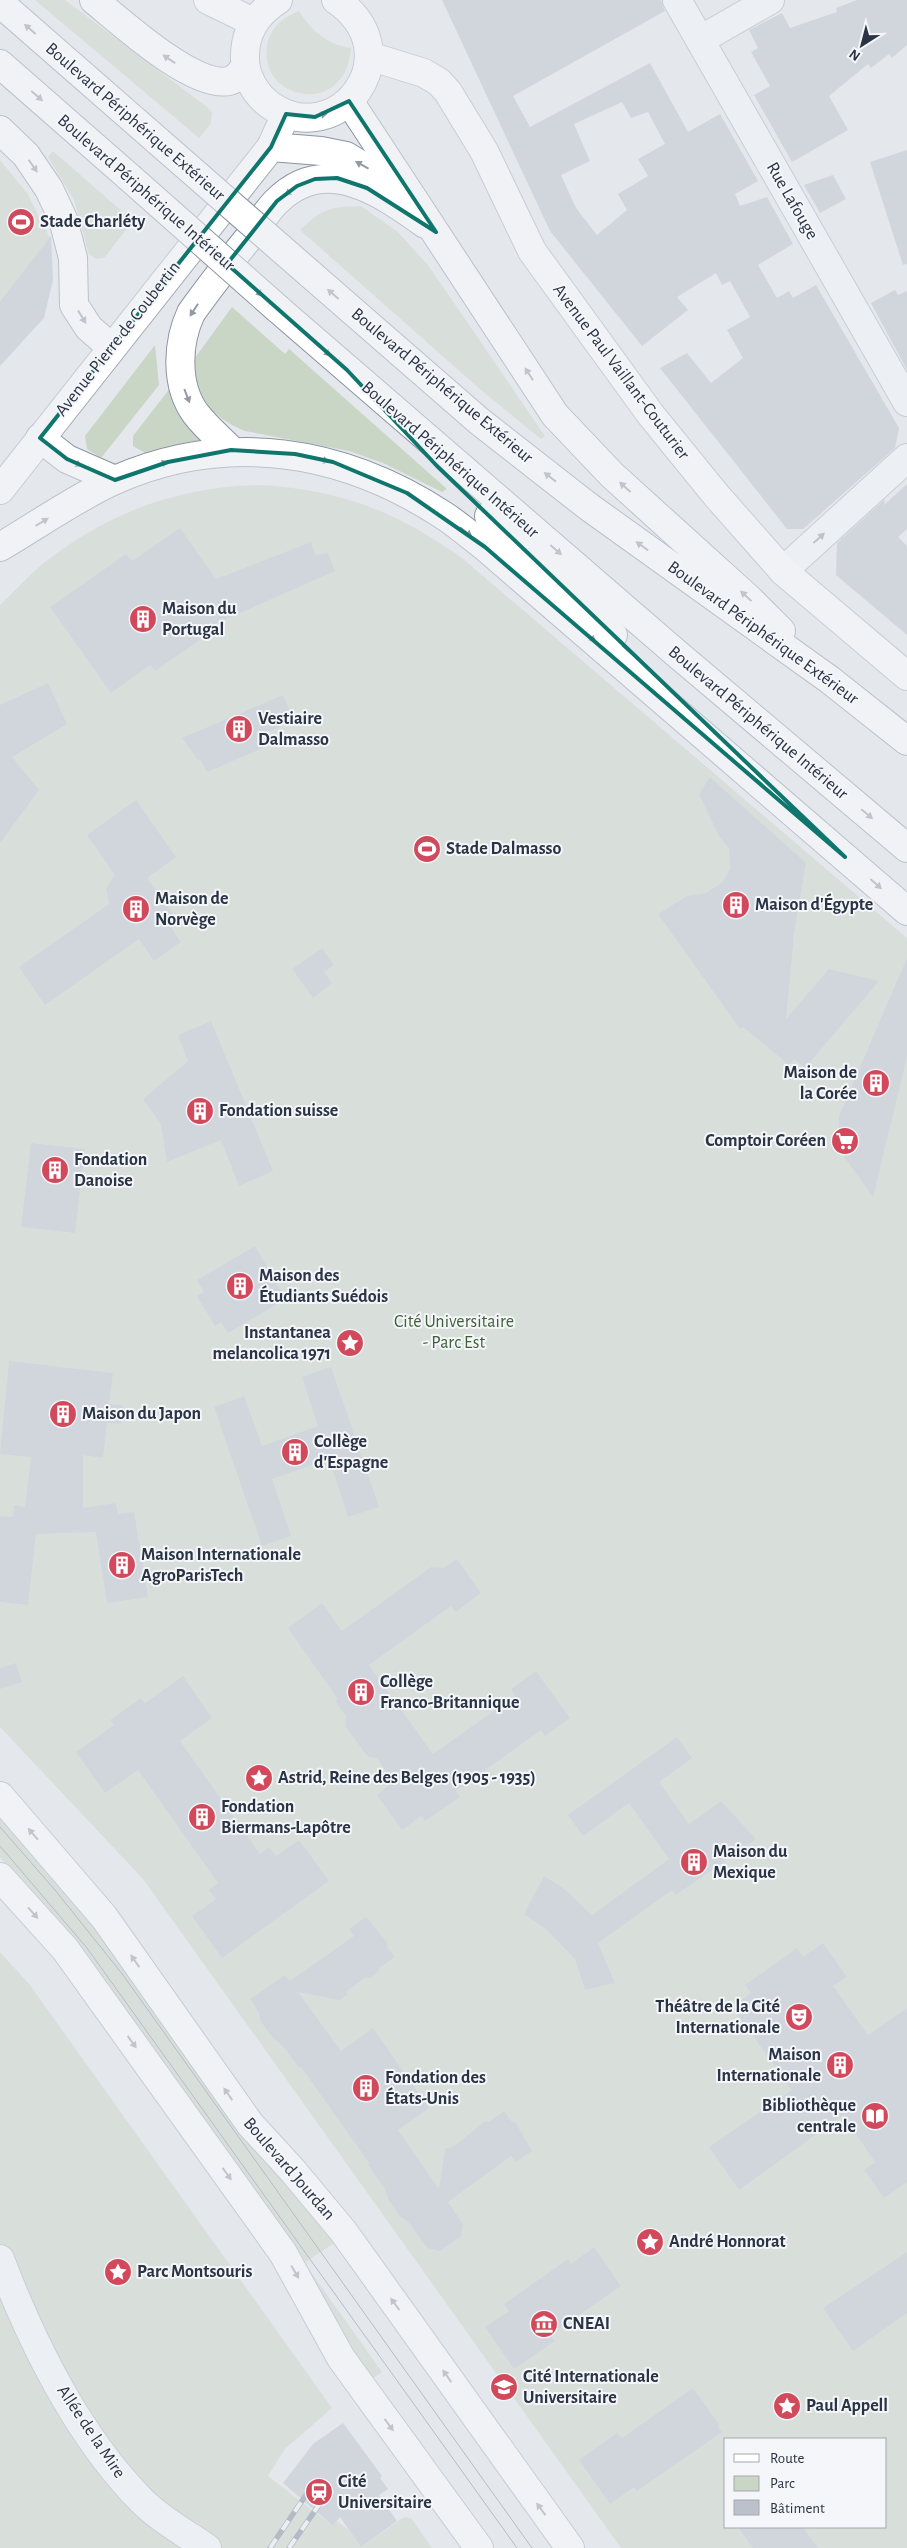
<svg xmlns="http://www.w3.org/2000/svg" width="907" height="2548" font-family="'Alegreya Sans',sans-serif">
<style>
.green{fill:#c9d6c5;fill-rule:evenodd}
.building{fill:#bbc0ca;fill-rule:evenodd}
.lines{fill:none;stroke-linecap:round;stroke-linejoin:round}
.street-casing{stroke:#a9aeb7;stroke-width:30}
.secondary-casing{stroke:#a9aeb7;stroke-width:30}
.primary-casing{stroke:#a3abb8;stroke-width:30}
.highway-casing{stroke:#8b94a3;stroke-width:30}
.street{stroke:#f7f8fa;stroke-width:28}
.secondary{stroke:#fff;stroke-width:28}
.primary{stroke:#fff;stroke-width:28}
.highway{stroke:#fff;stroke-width:28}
.tram{stroke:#7d8696;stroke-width:1}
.rail-casing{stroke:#7d8696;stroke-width:5.5}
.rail{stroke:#f4f6f9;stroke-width:4;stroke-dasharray:11;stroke-linecap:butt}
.highway-bridge-casing{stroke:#8b94a3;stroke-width:30;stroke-linecap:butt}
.highway-bridge{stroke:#fff;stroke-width:28}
.oneway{fill:#959aa2}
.oneway2{fill:#9196a0}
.marked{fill:none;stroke:#0f766e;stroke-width:4;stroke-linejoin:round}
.labels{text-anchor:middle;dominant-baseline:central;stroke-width:4;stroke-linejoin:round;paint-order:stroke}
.street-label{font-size:18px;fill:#2b3445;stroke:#f4f6f9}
.poi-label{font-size:18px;font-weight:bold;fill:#2b3445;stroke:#f4f6f9;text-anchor:start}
.park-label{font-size:18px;fill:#3f6138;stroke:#f4f6f9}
</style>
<rect width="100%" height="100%" fill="#e4e7ec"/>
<g class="green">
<path d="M35,0H65L207,107L212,112L211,123L199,138Z"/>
<path d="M299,11C312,31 326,44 351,48C346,119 258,100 267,46C270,28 282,18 299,11Z"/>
<path d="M53,151L133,221L104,258L96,259L89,254L74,200L48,157Z"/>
<path d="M0,160L27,193L50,238L0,301Z"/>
<path d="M361,206L398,232L428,265L545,436L541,439L482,391L300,230C323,208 330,207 361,206Z"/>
<path d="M232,307L285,354L289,349L447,489L442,492L383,463L349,451L245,431C214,419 195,396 192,362Z"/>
<path d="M155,345L159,385L101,458L87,449L85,436Z"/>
<path d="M171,387L208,440L145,453L133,446V436Z"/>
<path d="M258,485C339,489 396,511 462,558L907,938V2548H621L143,1879L0,1727V605C17,589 34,569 53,556C115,510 181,487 258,485ZM726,2439H886V2527H726Z"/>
<path d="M0,1817L62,1885L340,2239L306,2262L102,1980L0,1857Z"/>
<path d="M0,1952L30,1985L332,2408L285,2449L268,2476L333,2526L337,2521L349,2530L361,2547L404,2517L411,2518L432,2548H0Z"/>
<path d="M305,2264L382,2372L369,2381Z"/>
</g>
<g class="building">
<path d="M442,0H661L665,11L513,96L530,127L650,63L688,132L720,114L758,181L735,194L740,206L767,197L793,244L758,265L777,298L789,291L793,298L816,285L899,428L895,448L803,529H787L660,368L687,353L711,383L743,358L727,330L750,317L730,281L722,285L716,273L677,297L688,310L642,346L550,231ZM622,102L631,118L648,112L665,144L638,159L648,176L618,194L627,210L597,235L576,208L561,175L590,161L574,124Z"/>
<path d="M857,0H907V45L892,58L889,54L871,68L868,64L829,96L848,130L792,162L754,95L770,86L751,52L758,48L749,30L782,13L790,28L837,12L836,8Z"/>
<path d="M907,150V264L903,265L870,162Z"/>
<path d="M833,175L846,199L820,213L804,185Z"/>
<path d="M51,236L53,280L44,318L0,366V301Z"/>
<path d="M895,290L898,295L907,291V370L871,303Z"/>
<path d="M907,484V529L898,537L907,546V635L836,575L837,543L885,499L884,505Z"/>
<path d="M180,528L216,579L311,542L315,555L328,553L335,571L197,632L200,640L155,671L150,665L111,693L50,607L126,554L132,561Z"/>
<path d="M48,683L67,724L12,757L39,790L0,843V705Z"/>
<path d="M283,695L294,721L258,736L263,748L207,772L200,759L198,760L182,738Z"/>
<path d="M710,777L806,863L794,934L786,1019L829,969L879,981L805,1068L794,1059L789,1065L743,1027L740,1029L658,914L687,896L706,893L723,882L730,869L729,849L719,836L699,794Z"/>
<path d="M136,800L176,857L147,878L174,915L166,920L181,942L154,961L139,939L45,1005L19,967L109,904L106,888L115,875L87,835Z"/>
<path d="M322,948L334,965L324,972L332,983L313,998L292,969Z"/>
<path d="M907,958V1057L873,1197L845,1158L838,1142L839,1116Z"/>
<path d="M211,1021L273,1171L239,1186L221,1140L167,1162L161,1124L143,1099L188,1061L178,1035Z"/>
<path d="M31,1143L85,1149L75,1233L21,1227Z"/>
<path d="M255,1246L286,1299L228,1333L221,1322L215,1326L197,1296L204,1292L197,1280Z"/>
<path d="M9,1361L113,1373L109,1404L123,1405L121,1424L107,1423L103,1458L83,1455V1508L116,1503L118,1514L134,1512L148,1597L107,1603L96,1532L36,1534L28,1605L0,1602V1516L13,1517L14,1505L25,1507L31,1457L0,1454Z"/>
<path d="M331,1367L379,1507L348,1517L329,1459L272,1479L291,1536L262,1546L214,1407L244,1396L262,1446L318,1426L302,1377Z"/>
<path d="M457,1559L481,1593L456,1612L451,1606L369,1665L433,1754L515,1696L511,1689L536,1671L570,1718L545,1736L541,1730L456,1791L460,1797L425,1821L421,1816L402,1830L377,1795L393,1782L377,1758L368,1757L345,1726L346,1716L336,1702L337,1698L288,1628L322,1603L342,1631L431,1567L444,1568Z"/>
<path d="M16,1663L22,1682L0,1689V1668Z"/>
<path d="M183,1676L212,1718L180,1741L260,1854L269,1847L276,1856L299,1840L329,1881L222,1958L192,1916L216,1899L209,1890L218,1883L138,1770L105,1793L76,1752L114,1725L110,1720L141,1698L145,1703Z"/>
<path d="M677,1737L692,1758L659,1782L689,1824L721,1801L756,1839L676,1895L672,1890L598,1943L615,1983L585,1990L575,1959L546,1929L524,1914L544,1876L562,1887L592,1915L669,1859L629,1803L583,1836L568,1815Z"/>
<path d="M366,1917L387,1942V1947L395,1957L379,1968L378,1972L370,1978L366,1977L347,1991V1995L339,2000L298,1992L341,2051L373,2028L429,2108L398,2130L439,2189L445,2149L456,2145L485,2121L489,2122L504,2111L512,2122L516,2123L532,2151L516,2162L511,2156L448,2202L463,2224L461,2236L440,2251L427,2248L409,2223L400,2216L388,2199L385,2189L368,2165L370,2164L301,2067L299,2068L282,2045L273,2038L261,2022L258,2011L250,1999L285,1975L290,1981L354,1936L349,1929Z"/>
<path d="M823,1943L847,1977L833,1986L868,2035L907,2008V2182L884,2198L864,2170L875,2162L843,2115L739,2190L709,2147L792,2090L732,2007L751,1993L745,1985L797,1948L803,1957Z"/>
<path d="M594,2247L621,2286L550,2335L555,2341L514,2369L485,2327L509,2311L504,2304L568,2259L571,2264Z"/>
<path d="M907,2252V2313L853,2351L823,2308Z"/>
<path d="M693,2388L720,2426L718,2427L722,2432L637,2491L634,2487L610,2504L579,2460L617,2433L622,2438Z"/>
<path d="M343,2423L382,2476L380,2478L388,2489L379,2495L397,2521L361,2547L340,2517L333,2526L283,2483L313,2444Z"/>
<path d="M738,2527H803L818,2548H753Z"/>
</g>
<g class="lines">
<g class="street-casing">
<g id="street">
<path d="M677,0L907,402"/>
<path d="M700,40L770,0"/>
<path d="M783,571L907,458"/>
<path d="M0,2259C32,2343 78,2436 142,2501C160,2519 185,2533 207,2548"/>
</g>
</g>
<g class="secondary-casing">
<g id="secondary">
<path d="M208,0L253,22"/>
<path d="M369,56L424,73L439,82L448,92L484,151L532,251L651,415L716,495L783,571L907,676"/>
</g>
</g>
<g class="primary-casing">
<g id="primary">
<path d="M278,0C256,14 244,33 245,60C246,77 255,94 270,105C337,153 414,54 336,0"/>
<path d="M0,490L271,147L286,114"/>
<path d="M0,1796L104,1917L250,2124L293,2171L343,2231L570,2548"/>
<path d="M0,1877L65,1949L283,2253L341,2358L479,2548"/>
</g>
</g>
<g class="highway-casing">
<g id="highway">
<path d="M94,0C121,22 194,89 229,81C237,79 241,73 245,66"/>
<path d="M0,3L159,142"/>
<path d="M0,64L129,177"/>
<path d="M349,101L555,415L612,475L749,599L781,631"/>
<path d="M0,130L26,155L49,189L63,219L73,258L74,305L89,328L111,347"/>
<path d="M271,147L321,151L346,156L393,185"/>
<path d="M309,273L479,421L589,507L830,680L907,741"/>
<path d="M278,309L676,653L907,848"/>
<path d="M40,438L67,459L115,480"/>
<path d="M231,450C219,438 206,427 196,414C175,386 177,343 191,313C210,286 230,261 251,235C259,224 267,211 276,202C324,153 381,192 425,224"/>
<path d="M489,516L613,635"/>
<path d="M0,547C36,526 77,497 115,480C227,431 342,449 443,515C457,524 471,536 485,547L907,911"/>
</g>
</g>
<use href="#street" class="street"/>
<use href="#secondary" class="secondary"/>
<use href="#primary" class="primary"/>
<use href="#highway" class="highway"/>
<g class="tram">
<path d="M0,1827L55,1890L123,1975L532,2548"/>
<path d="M0,1846L87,1948L517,2548"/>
</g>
<g class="rail-casing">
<g id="rail">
<path d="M270,2548L308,2492"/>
<path d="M289,2548L321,2502"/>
</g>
</g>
<use href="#rail" class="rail"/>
<g class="highway-bridge-casing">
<g id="highway-bridge">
<path d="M159,142L309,273"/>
<path d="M129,177L278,309"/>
</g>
</g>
<use href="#highway-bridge" class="highway-bridge"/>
</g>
<defs><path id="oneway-solid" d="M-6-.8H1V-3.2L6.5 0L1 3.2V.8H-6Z" transform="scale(1.25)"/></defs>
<g class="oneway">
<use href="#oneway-solid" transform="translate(30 29) rotate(-139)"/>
<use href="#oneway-solid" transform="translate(169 59) rotate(-146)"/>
<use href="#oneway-solid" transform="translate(37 96) rotate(41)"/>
<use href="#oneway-solid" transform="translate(320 115) rotate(-11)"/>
<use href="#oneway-solid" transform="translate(362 165) rotate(-151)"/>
<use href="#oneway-solid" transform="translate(33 166) rotate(55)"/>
<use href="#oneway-solid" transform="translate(291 191) rotate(144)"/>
<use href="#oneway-solid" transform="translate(257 291) rotate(42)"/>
<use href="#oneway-solid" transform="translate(333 294) rotate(-139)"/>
<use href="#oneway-solid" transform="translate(194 310) rotate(123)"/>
<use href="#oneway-solid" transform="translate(82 317) rotate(58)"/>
<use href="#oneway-solid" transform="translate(325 351) rotate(42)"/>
<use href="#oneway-solid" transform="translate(529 374) rotate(-123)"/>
<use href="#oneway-solid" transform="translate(187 396) rotate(69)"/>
<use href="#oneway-solid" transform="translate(322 460) rotate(12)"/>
<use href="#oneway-solid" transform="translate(75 463) rotate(26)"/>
<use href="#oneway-solid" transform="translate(161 464) rotate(-18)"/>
<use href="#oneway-solid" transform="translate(550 477) rotate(-142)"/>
<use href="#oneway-solid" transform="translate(625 487) rotate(-138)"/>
<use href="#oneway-solid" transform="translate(42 522) rotate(-31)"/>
<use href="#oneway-solid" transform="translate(466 532) rotate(38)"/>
<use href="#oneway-solid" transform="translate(642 546) rotate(-144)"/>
<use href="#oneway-solid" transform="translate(556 550) rotate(41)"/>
<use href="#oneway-solid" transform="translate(746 596) rotate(-137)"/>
<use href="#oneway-solid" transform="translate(590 637) rotate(41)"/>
<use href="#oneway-solid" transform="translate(867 814) rotate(40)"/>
<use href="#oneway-solid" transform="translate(876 884) rotate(41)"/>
<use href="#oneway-solid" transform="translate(33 1834) rotate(-131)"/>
<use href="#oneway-solid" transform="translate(33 1913) rotate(48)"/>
<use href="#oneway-solid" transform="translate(135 1961) rotate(-125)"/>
<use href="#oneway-solid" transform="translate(132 2042) rotate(54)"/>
<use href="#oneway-solid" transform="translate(228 2094) rotate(-125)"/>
<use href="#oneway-solid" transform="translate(227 2174) rotate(54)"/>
<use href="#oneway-solid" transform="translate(295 2272) rotate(59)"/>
<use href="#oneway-solid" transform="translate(395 2304) rotate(-126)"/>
<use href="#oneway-solid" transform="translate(447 2376) rotate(-125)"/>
<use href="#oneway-solid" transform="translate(389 2425) rotate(54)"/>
<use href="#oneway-solid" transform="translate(541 2509) rotate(-126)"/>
</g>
<use class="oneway2" href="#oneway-solid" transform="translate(819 538) rotate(-42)"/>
<path d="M0 0H907V2548H0ZM349,101L436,232L367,188L337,178L315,179L297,186L277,201L227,264L347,370L437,466L845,857L485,547L407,493L333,462L295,454L231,450L168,462L115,480L67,459L40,438L271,147L286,114L315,117Z" fill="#e4e7ec" fill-opacity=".55" fill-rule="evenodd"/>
<path class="marked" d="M349,101L436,232L367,188L337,178L315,179L297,186L277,201L227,264L347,370L437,466L845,857L485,547L407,493L333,462L295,454L231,450L168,462L115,480L67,459L40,438L271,147L286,114L315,117Z"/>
<defs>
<g id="stadium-disc" transform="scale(1.4375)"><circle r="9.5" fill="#d1495b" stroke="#f4f6f9"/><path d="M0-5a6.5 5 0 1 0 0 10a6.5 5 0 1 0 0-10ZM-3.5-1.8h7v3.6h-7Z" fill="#fff"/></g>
<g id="building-disc" transform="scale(1.4375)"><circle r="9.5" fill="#d1495b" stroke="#f4f6f9"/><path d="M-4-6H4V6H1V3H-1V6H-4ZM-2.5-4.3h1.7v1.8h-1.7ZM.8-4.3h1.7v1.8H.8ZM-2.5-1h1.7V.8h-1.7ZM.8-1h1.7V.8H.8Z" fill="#fff"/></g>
<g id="supermarket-disc" transform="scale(1.4375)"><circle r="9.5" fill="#d1495b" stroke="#f4f6f9"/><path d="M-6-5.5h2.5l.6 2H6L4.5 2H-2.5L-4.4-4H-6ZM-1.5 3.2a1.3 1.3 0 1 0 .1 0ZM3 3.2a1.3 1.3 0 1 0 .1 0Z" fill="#fff"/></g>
<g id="sight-disc" transform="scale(1.4375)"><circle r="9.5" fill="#d1495b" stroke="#f4f6f9"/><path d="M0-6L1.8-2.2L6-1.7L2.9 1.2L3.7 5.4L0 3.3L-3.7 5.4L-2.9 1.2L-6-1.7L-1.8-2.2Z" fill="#fff"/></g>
<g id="theatre-disc" transform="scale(1.4375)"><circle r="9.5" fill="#d1495b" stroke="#f4f6f9"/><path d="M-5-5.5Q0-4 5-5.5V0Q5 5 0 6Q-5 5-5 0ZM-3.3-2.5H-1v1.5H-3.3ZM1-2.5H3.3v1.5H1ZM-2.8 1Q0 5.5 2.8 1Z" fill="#fff"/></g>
<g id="library-disc" transform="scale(1.4375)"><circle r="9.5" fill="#d1495b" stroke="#f4f6f9"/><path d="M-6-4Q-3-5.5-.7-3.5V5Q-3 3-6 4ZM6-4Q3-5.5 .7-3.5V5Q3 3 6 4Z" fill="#fff"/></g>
<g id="museum-disc" transform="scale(1.4375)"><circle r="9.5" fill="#d1495b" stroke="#f4f6f9"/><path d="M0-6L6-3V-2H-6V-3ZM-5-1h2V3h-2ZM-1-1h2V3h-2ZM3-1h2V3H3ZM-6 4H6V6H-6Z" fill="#fff"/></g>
<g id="university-disc" transform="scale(1.4375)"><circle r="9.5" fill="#d1495b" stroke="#f4f6f9"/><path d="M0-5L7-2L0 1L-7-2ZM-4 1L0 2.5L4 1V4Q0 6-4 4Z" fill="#fff"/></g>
<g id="station-disc" transform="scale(1.4375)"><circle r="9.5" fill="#d1495b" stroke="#f4f6f9"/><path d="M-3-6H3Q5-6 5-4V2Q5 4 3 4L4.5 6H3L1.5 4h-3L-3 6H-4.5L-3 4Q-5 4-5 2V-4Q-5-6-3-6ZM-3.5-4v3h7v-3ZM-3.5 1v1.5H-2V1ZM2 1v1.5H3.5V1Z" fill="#fff"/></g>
</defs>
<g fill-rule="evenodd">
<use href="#stadium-disc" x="21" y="222"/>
<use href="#building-disc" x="143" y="619"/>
<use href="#building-disc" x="239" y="729"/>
<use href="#stadium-disc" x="427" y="849"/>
<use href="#building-disc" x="736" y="905"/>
<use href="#building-disc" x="136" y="909"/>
<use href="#building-disc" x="876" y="1083"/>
<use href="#building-disc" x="200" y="1111"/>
<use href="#supermarket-disc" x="845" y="1141"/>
<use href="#building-disc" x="55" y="1170"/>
<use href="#building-disc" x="240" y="1286"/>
<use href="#sight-disc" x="350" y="1343"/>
<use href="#building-disc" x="63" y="1414"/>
<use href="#building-disc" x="295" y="1452"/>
<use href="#building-disc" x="122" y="1565"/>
<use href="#building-disc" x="361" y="1692"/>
<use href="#sight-disc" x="259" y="1778"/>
<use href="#building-disc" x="202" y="1817"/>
<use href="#building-disc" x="694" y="1862"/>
<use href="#theatre-disc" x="799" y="2017"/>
<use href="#building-disc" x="840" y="2065"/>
<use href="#building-disc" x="366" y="2088"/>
<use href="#library-disc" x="875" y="2116"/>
<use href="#sight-disc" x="650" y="2242"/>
<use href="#sight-disc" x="118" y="2272"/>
<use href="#museum-disc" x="544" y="2324"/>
<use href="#university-disc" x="504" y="2387"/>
<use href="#sight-disc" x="787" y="2406"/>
<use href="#station-disc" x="319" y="2492"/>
</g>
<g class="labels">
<g class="street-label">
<text transform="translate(135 122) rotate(41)">Boulevard Périphérique Extérieur</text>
<text transform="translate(146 193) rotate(41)">Boulevard Périphérique Intérieur</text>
<text transform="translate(792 201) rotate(60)">Rue Lafouge</text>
<text transform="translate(118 339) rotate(-52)">Avenue Pierre de Coubertin</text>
<text transform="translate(621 372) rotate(53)">Avenue Paul Vaillant-Couturier</text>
<text transform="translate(442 386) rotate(40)">Boulevard Périphérique Extérieur</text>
<text transform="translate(450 460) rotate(41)">Boulevard Périphérique Intérieur</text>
<text transform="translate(763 633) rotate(36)">Boulevard Périphérique Extérieur</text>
<text transform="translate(758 723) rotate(40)">Boulevard Périphérique Intérieur</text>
<text transform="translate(289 2169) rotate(49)">Boulevard Jourdan</text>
<text transform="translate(91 2432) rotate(56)">Allée de la Mire</text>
</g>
<g class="poi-label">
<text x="40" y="222">Stade Charléty</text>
<text x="162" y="609">Maison du<tspan x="162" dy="21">Portugal</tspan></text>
<text x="258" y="719">Vestiaire<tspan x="258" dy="21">Dalmasso</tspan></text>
<text x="446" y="849">Stade Dalmasso</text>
<text x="155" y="899">Maison de<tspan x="155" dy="21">Norvège</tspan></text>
<text x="755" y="905">Maison d'Égypte</text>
<text x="857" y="1073" text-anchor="end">Maison de<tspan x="857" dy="21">la Corée</tspan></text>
<text x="219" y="1111">Fondation suisse</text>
<text x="826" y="1141" text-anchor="end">Comptoir Coréen</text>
<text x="74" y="1160">Fondation<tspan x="74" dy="21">Danoise</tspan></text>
<text x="259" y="1276">Maison des<tspan x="259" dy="21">Étudiants Suédois</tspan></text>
<text x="331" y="1333" text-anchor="end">Instantanea<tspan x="331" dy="21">melancolica 1971</tspan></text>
<text x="82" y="1414">Maison du Japon</text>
<text x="314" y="1442">Collège<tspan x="314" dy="21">d'Espagne</tspan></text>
<text x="141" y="1555">Maison Internationale<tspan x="141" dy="21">AgroParisTech</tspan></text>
<text x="380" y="1682">Collège<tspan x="380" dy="21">Franco-Britannique</tspan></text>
<text x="278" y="1778">Astrid, Reine des Belges (1905 - 1935)</text>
<text x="221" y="1807">Fondation<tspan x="221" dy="21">Biermans-Lapôtre</tspan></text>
<text x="713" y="1852">Maison du<tspan x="713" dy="21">Mexique</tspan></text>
<text x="780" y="2007" text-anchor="end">Théâtre de la Cité<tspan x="780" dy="21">Internationale</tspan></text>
<text x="821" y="2055" text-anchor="end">Maison<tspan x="821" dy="21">Internationale</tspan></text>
<text x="385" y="2078">Fondation des<tspan x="385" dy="21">États-Unis</tspan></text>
<text x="856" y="2106" text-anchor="end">Bibliothèque<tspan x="856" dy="21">centrale</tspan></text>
<text x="669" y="2242">André Honnorat</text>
<text x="137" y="2272">Parc Montsouris</text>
<text x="563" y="2324">CNEAI</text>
<text x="523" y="2377">Cité Internationale<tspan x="523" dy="21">Universitaire</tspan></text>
<text x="806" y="2406">Paul Appell</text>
<text x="338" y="2482">Cité<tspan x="338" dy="21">Universitaire</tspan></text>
</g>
<g class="park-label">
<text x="454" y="1322">Cité Universitaire<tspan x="454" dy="21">- Parc Est</tspan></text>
</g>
</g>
<rect x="724" y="2438" width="162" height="90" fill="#f4f6f9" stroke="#a4a8b1"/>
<rect x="734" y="2454" width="25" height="8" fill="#ffffff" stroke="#a4a8b1"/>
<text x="770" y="2463" font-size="15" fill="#2b3445">Route</text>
<rect x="734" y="2476" width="25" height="15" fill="#c9d6c5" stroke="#a4a8b1"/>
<text x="770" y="2488" font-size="15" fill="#2b3445">Parc</text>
<rect x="734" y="2500" width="25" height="15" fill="#bbc0ca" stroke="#a4a8b1"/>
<text x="770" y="2513" font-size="15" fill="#2b3445">Bâtiment</text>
<g transform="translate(862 45) rotate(216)" stroke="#f4f6f9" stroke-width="4" paint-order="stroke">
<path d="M0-4L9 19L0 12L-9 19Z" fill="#2b3445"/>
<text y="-8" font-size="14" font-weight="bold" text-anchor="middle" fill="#2b3445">N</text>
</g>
</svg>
